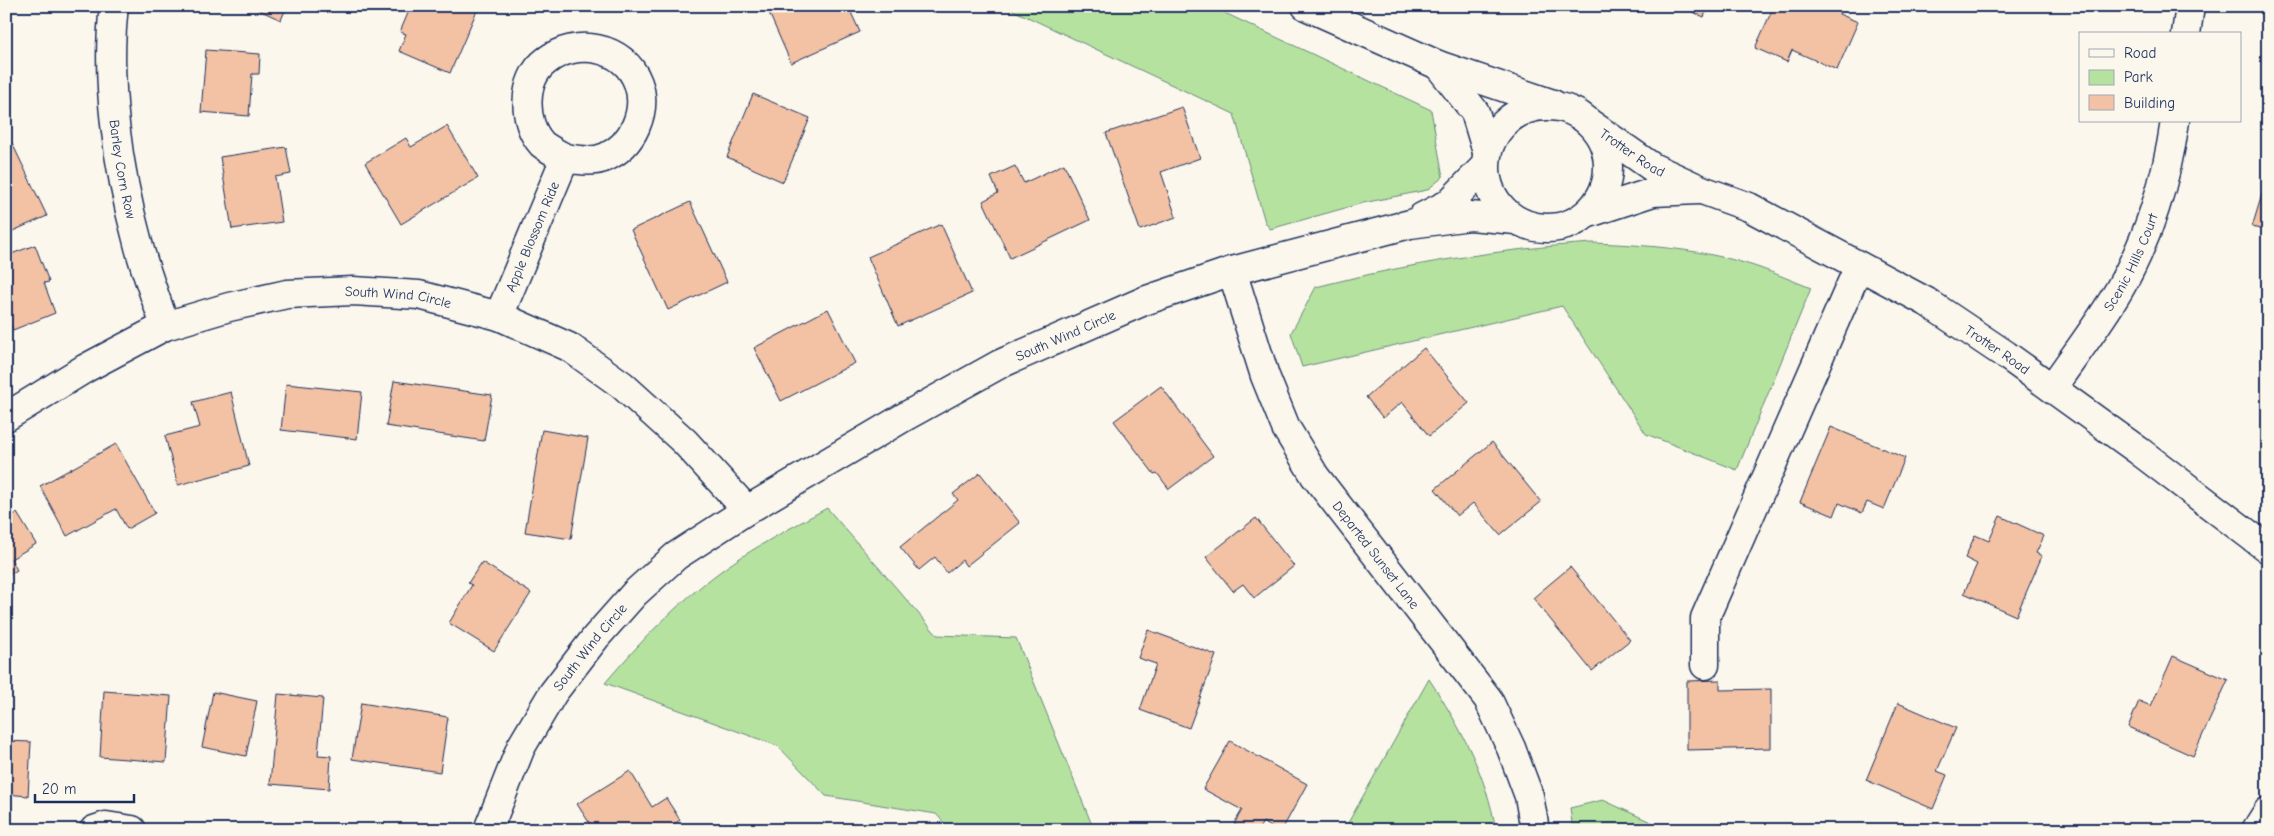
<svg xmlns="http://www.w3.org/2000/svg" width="2274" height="836" font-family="'Comic Neue',sans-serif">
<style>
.green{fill:#b6e29f;stroke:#68887e}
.building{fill:#f3c1a3;stroke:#1b2f5e}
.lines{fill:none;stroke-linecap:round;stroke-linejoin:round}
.minor-casing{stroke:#1b2f5e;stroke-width:31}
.minor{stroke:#fbf7ec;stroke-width:28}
.labels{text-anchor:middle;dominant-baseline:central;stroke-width:4;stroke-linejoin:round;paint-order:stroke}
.street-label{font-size:14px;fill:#1b2f5e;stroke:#fbf7ec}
</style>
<rect width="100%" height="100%" fill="#fbf7ec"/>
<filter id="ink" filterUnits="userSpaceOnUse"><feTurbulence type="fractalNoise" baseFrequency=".02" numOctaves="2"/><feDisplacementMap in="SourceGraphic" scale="10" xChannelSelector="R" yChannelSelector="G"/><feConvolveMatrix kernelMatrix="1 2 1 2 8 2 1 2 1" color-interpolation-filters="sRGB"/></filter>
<g filter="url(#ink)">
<g class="green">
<path d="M1004,6H1210L1431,110L1443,177L1427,190L1363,203L1270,229L1265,222L1234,114Z"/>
<path d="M1593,243C1648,245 1704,249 1757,267C1775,273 1793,281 1811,288L1737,470L1646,434L1562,306L1302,367L1291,333L1316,287C1406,264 1500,249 1593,243Z"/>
<path d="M827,508L937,635L1016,638L1092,825L1097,830H951L936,814L826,796L778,746L605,683C640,642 677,603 721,571C754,547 791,528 827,508Z"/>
<path d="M1429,679C1460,726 1486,774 1496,830H1344Z"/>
<path d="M1603,800L1668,830H1573L1570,808Z"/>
</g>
<g class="building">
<path d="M250,6H287L281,20Z"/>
<path d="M411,6H474L478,8L450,73L399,51L406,34L400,32Z"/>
<path d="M766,6H848L860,32L791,63Z"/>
<path d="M1679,6H1708L1704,17Z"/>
<path d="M1774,6H1841L1839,14L1858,22L1837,70L1792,50L1787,62L1755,48Z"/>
<path d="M206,50L260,54L259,74H252L249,116L201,112Z"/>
<path d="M753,94L810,118L783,182L727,157Z"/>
<path d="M1182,107L1200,158L1161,172L1176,217L1140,230L1106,133Z"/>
<path d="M447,126L478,178L401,224L365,163L406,138L411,147Z"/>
<path d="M12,143L47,216L6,234V145Z"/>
<path d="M286,147L291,174L275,177L282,222L232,229L220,157Z"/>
<path d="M1064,164L1090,220L1010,258L983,201L998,193L991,177L1015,166L1024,183Z"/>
<path d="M2268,175V231L2252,227Z"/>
<path d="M690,202L727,282L668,310L631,230Z"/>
<path d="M941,224L972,293L898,326L868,257Z"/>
<path d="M35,245L49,282L44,283L55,313L13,330L6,312V256Z"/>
<path d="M828,309L855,363L781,401L754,348Z"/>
<path d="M1424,348L1469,403L1429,436L1402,402L1383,418L1366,397Z"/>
<path d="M394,381L492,395L484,441L386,426Z"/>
<path d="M286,384L362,392L357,439L281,430Z"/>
<path d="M1161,386L1213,456L1169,489L1157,473L1154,474L1114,421Z"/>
<path d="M231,392L249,466L178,485L165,436L200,427L193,402Z"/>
<path d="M1831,427L1905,458L1884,509L1867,502L1862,513L1839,503L1834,516L1800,502Z"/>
<path d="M542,430L588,438L571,539L525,532Z"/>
<path d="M1492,442L1541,502L1500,535L1473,503L1457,516L1435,489Z"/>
<path d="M116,444L155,513L127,529L116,509L67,536L40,486Z"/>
<path d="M980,473L1020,523L966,566L962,560L947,573L935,557L919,570L900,547L958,500L953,494Z"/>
<path d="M17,513L36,544L11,559L17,570L6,577V519Z"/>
<path d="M2000,516L2044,536L2036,553L2042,556L2016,616L1964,593L1977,564L1965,558L1975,535L1989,541Z"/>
<path d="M1256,518L1294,566L1254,598L1243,584L1233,591L1206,557Z"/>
<path d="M482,562L531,593L494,651L449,623L472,585L468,583Z"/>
<path d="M1570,567L1630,640L1592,671L1533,598Z"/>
<path d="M1148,630L1216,655L1189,728L1140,710L1156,664L1138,658Z"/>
<path d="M2173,656L2228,680L2193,756L2128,727L2139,701L2151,706Z"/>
<path d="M1720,680V690L1771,689V748L1687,750V681Z"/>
<path d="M104,691L171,696L166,762L100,757Z"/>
<path d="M213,692L257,701L246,756L202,747Z"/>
<path d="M278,694L323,698L318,755L331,756L329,789L270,784Z"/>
<path d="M361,703L448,717L440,772L352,759Z"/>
<path d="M1898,703L1956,728L1937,771L1947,775L1933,809L1866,780Z"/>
<path d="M6,741L31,742L28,796L6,794Z"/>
<path d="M1230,741L1307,784L1282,830H1276L1263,822L1258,830H1244L1234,824L1242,810L1203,789Z"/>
<path d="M630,771L652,807L666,798L680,820L666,830H606L604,826L594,830L577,804Z"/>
</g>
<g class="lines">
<g class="minor-casing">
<g id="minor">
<path id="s1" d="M114,6C105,81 118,170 138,243C145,271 156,298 165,326"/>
<path d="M1306,6L1438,65L1553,104"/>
<path d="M2186,34L2190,6"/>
<path d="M1438,65L1475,112L1487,152"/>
<circle cx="1547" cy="167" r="61"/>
<path id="s2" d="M1592,125L1652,167L1702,190L1749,207L1927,302L2006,355L2139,451L2268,549"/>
<path d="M1589,213L1653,192L1698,190"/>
<path d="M1422,217L1448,204L1485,166"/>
<path id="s3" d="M1232,271L1265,376L1286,428L1315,476L1488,699L1511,748L1529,796L1535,830"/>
<path id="s4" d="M499,316L565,158C558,154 548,149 542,144C522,123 522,79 546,61C575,38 624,45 638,83C648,111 633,145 606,157C593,163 579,160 565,158"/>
<path id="s5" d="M2052,388C2074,356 2099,324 2119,290C2148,240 2167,179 2175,121"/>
<path id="s6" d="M6,417L86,368L165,326L229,307L287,294L353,291L419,295L499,316L569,347L622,385L685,442L747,510"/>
<path d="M1705,665V618L1859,266"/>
<path d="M94,830L106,826L132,830"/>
<path id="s7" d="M488,830L521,747L553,693L596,637L635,593L676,556L747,510L906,416L1000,364L1144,301L1232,271L1410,224L1470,216L1516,220"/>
<path d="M2256,830L2268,811"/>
</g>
</g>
<use href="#minor" class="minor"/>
</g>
</g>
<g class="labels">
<g class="street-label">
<text stroke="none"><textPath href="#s2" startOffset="49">Trotter Road</textPath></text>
<text stroke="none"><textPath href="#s1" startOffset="164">Barley Corn Row</textPath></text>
<text stroke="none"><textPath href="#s4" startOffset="86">Apple Blossom Ride</textPath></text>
<text stroke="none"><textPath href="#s5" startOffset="149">Scenic Hills Court</textPath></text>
<text stroke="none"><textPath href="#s6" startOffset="421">South Wind Circle</textPath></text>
<text stroke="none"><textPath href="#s7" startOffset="785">South Wind Circle</textPath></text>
<text stroke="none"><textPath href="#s2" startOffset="465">Trotter Road</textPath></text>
<text stroke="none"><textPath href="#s3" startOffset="322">Departed Sunset Lane</textPath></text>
<text stroke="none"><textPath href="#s7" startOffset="211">South Wind Circle</textPath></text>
</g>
</g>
<rect width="2274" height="836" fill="none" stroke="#fbf7ec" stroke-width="25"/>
<rect x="12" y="12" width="2249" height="811" fill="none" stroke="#1b2f5e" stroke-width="2" filter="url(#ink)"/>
<rect x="2079" y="32" width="162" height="90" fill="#fbf7ec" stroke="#a1a7b3"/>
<rect x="2089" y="49" width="25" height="8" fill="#fbf7ec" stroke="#a1a7b3"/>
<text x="2124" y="58" font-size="15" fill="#1b2f5e">Road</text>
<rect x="2089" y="70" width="25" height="15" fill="#b6e29f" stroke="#a1a7b3"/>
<text x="2124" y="82" font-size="15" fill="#1b2f5e">Park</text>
<rect x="2089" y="95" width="25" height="15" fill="#f3c1a3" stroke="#a1a7b3"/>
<text x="2124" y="108" font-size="15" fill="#1b2f5e">Building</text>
<path d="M35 794v8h99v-8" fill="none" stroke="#1b2f5e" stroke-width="2.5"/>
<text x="42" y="794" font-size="15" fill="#1b2f5e" stroke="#fbf7ec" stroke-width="4" paint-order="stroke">20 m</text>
</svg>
